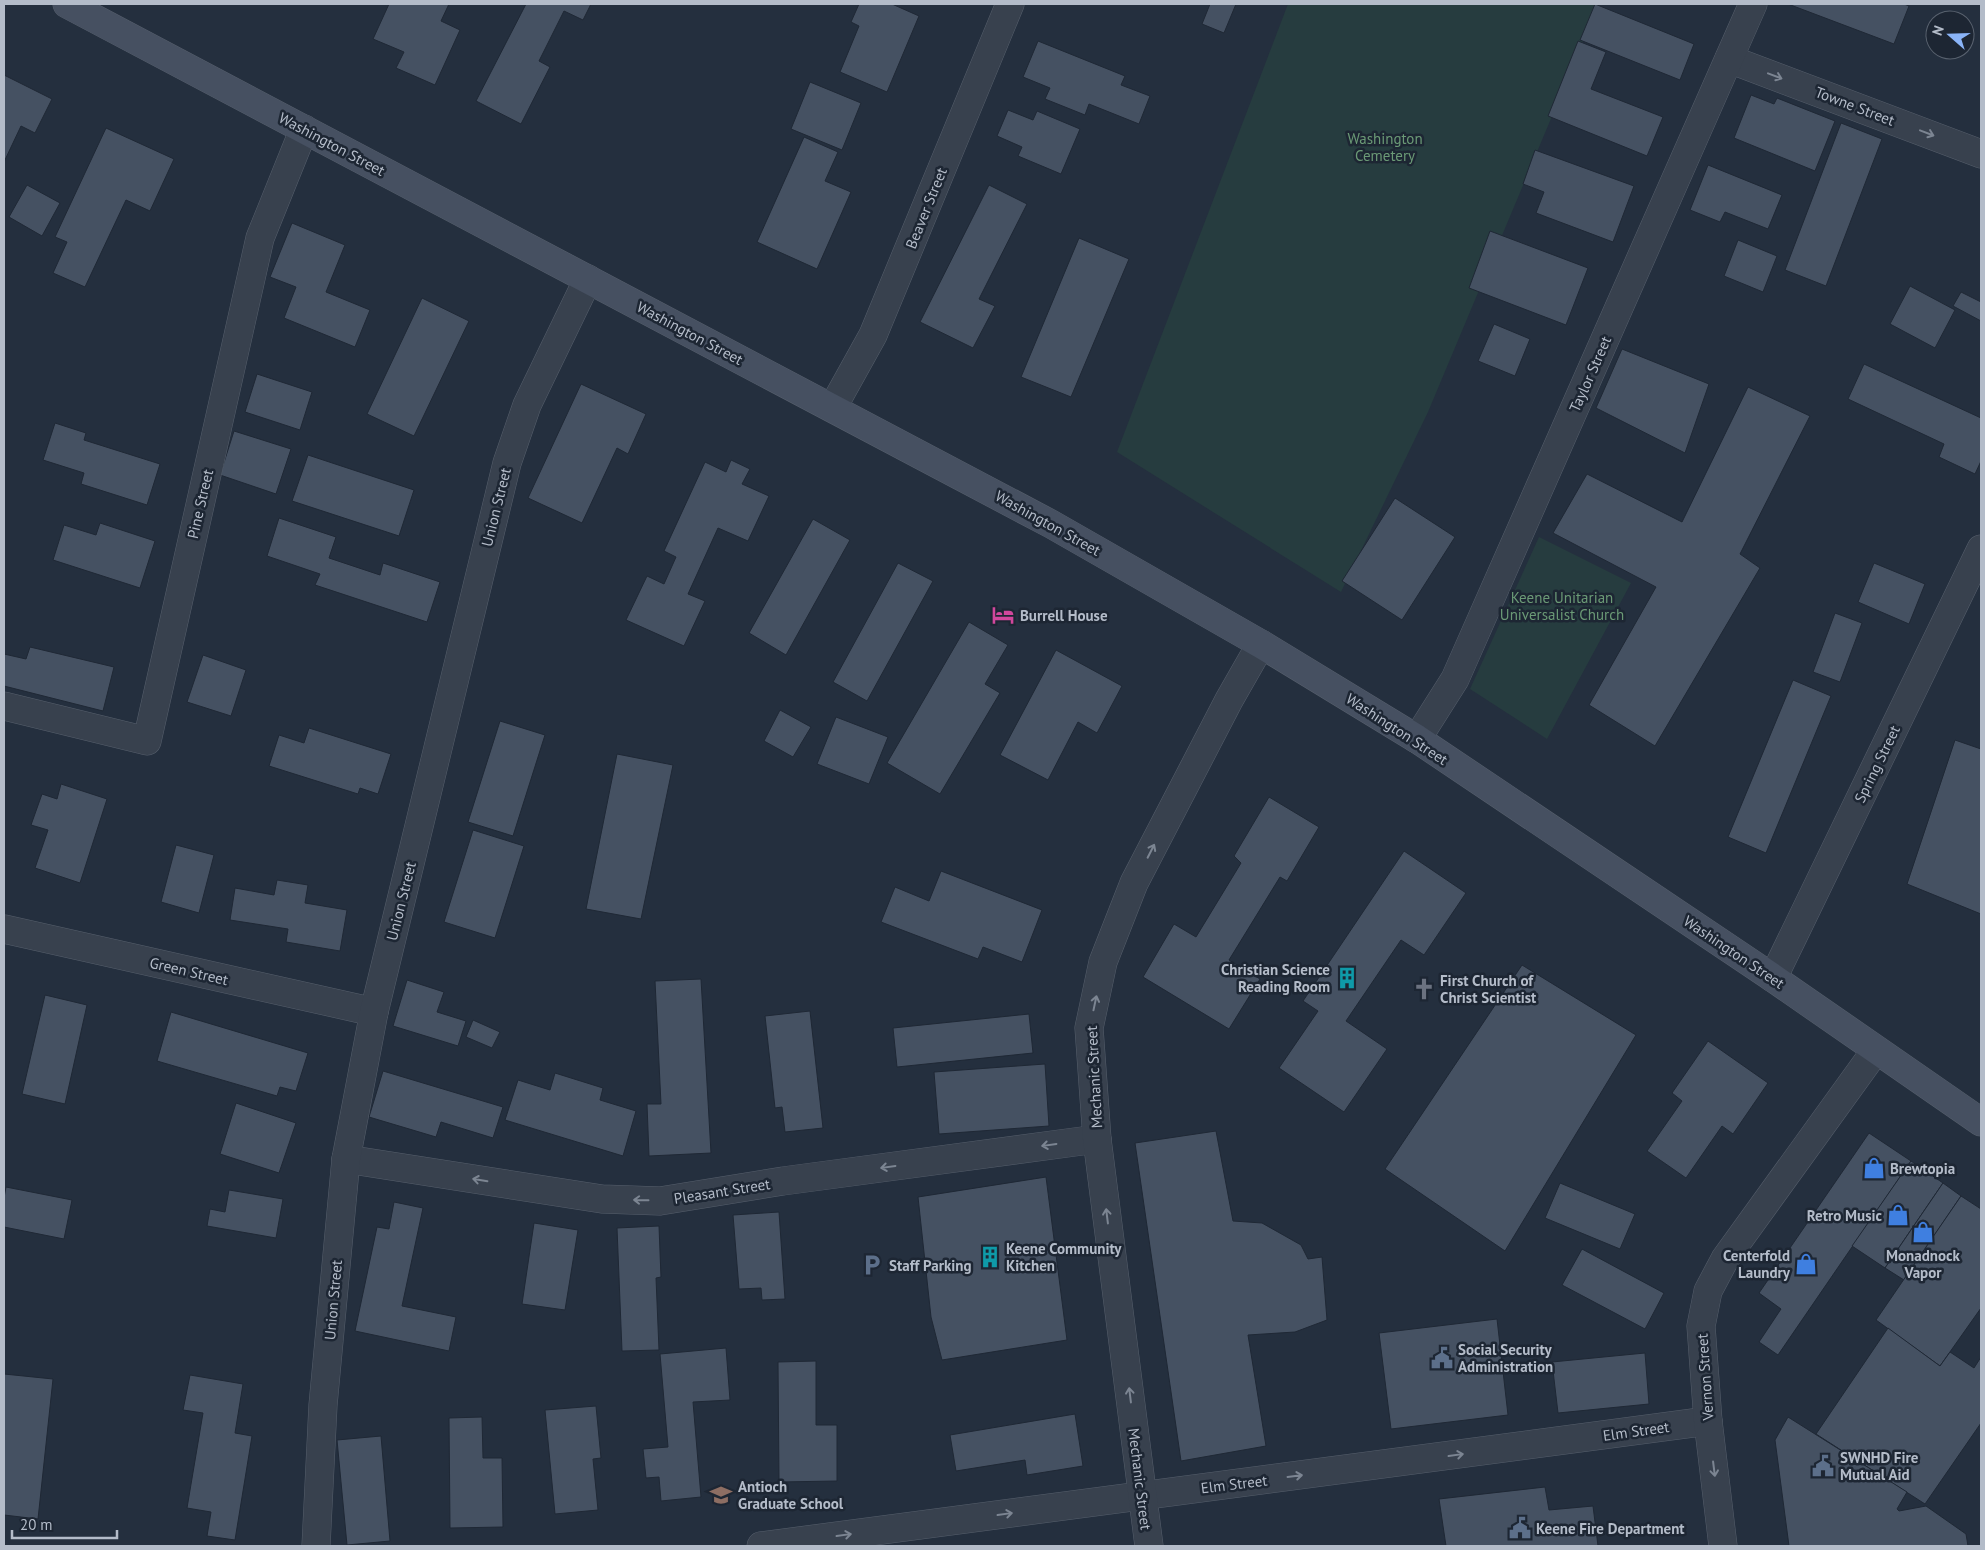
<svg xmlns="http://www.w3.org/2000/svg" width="1985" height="1550" font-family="'PT Sans',sans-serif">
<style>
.green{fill:#263c3f}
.building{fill:#455162;stroke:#1f2835}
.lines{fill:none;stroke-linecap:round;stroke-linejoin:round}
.minor-casing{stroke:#565f6c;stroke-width:29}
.tertiary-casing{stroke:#565f6c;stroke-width:29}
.secondary-casing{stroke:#565f6c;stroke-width:29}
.minor{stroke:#38414e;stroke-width:28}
.tertiary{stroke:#38414e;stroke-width:28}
.secondary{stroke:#465061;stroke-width:28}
.oneway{stroke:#7c8592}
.labels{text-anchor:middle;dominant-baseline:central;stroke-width:5;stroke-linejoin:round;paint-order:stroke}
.street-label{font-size:15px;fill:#b4bcc9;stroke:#1d2633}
.park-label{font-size:15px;fill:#6b9a76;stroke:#1d2633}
.poi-label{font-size:15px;font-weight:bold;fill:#b4bcc9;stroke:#1d2633;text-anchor:start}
</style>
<rect width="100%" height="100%" fill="#242f3e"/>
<g class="green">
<path d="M1288,4H1599L1428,412L1341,592L1117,452Z"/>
<path d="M1539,537L1631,583L1547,739L1470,689Z"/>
</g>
<g class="building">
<path d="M389,4H449L441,21L460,30L435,85L396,68L404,52L373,39Z"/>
<path d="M526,4H591L583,20L564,11L539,61L550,67L521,124L476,101Z"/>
<path d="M859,4H892L919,16L887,92L840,72L859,26L851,22Z"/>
<path d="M1210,4H1236L1224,33L1202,24Z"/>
<path d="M1595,4L1694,44L1680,80L1580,40Z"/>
<path d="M1788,4H1904L1909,6L1894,44Z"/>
<path d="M1038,41L1125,76L1121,85L1150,96L1139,124L1089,104L1085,115L1045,99L1050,88L1023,77Z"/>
<path d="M1578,41L1606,52L1591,89L1663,117L1647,156L1548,116Z"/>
<path d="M4,75L52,99L35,133L21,126L4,162Z"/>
<path d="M810,82L861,103L842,150L791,129Z"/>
<path d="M1751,95L1774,104L1777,98L1835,121L1815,171L1734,138Z"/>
<path d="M1008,110L1033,120L1037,111L1080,129L1061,174L1018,156L1022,147L997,136Z"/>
<path d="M1841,123L1882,139L1826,286L1785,270Z"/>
<path d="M106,128L174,159L150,211L126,200L85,287L53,273L67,242L55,237Z"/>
<path d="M804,137L838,152L825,181L851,192L817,269L757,242Z"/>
<path d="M1535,150L1634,186L1613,242L1536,213L1544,192L1523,184Z"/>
<path d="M1708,165L1782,195L1768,229L1725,212L1720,222L1690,210Z"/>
<path d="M27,185L60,203L42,236L9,217Z"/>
<path d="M989,185L1027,204L979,299L995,306L973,348L920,322Z"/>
<path d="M292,223L345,245L326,292L370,310L355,347L284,318L296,287L270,277Z"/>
<path d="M1490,231L1588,268L1566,325L1469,288Z"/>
<path d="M1079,238L1129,259L1071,397L1021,377Z"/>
<path d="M1738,240L1777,256L1763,292L1724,276Z"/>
<path d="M1910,286L1955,310L1935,348L1890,324Z"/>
<path d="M1961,292L1981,302V321L1953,306Z"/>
<path d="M422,298L469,321L414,436L367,414Z"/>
<path d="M1494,324L1530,339L1515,376L1478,361Z"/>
<path d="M1622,349L1709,384L1685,453L1596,408Z"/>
<path d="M1864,364L1981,418V461L1975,474L1939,457L1944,444L1848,399Z"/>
<path d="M257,374L312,392L300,430L245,412Z"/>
<path d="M581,384L646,414L628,454L617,448L582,523L528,498Z"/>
<path d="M1748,387L1810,416L1740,554L1760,568L1655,746L1589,705L1656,587L1553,533L1587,474L1682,522Z"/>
<path d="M55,423L86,433L84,440L160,464L147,505L81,484L84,473L43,460Z"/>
<path d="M234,431L291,449L276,494L220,475Z"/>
<path d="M308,455L414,490L399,536L292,501Z"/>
<path d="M731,460L750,469L742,484L769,496L748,541L718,528L688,594L705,601L684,646L626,620L647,576L664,584L676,557L664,551L705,462L726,472Z"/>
<path d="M1395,498L1455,537L1402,620L1342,581Z"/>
<path d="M279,518L336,537L329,558L380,575L383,563L440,582L427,622L315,585L320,574L267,556Z"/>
<path d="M813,519L850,540L786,655L749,633Z"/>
<path d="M100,523L155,541L140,588L53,560L64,525L96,535Z"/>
<path d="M898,563L933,581L867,701L833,682Z"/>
<path d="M1874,563L1925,584L1909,624L1858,602Z"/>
<path d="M1835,613L1862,623L1840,682L1813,672Z"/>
<path d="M969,622L1008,645L985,684L1000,693L940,794L887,763Z"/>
<path d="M30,647L114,667L103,711L4,686V654L26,659Z"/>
<path d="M1056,650L1122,686L1097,733L1078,722L1048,780L1000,755Z"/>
<path d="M203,655L246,670L231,716L187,702Z"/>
<path d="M1793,680L1831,696L1766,853L1728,837Z"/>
<path d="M780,710L811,727L793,757L764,741Z"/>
<path d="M836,717L888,737L869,784L817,764Z"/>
<path d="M500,721L545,735L513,836L468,822Z"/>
<path d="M309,728L391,754L378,794L360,788L358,794L269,766L279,735L304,743Z"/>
<path d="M1955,740L1981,749V914L1907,884Z"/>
<path d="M617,754L673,765L641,919L586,909Z"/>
<path d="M61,784L107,799L80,883L35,868L48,830L31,825L42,794L57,799Z"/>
<path d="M1269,797L1319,827L1287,881L1280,877L1229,960L1260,979L1229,1029L1143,977L1174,924L1196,937L1241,863L1234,856Z"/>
<path d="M473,830L524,846L495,938L444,922Z"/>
<path d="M176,845L214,855L199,913L161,902Z"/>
<path d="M1404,851L1466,893L1424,955L1401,940L1346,1021L1387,1049L1344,1112L1279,1068L1318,1011L1303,1001Z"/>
<path d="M941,871L1042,910L1022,962L983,947L978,959L881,922L895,887L929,901Z"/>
<path d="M277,880L308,885L305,903L347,910L340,951L286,942L288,929L230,920L235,888L274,895Z"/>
<path d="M1522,965L1636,1035L1505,1251L1385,1169Z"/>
<path d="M701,979L711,1153L649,1156L647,1104H661L655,981Z"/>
<path d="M407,980L444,992L437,1012L466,1021L458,1046L393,1026Z"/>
<path d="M45,995L87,1005L65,1104L22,1094Z"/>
<path d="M810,1011L823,1128L785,1132L782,1107L775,1108L765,1016Z"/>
<path d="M171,1012L308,1053L296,1091L280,1087L277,1096L157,1061Z"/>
<path d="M1029,1014L1033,1053L897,1067L893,1028Z"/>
<path d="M473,1020L500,1032L492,1048L466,1037Z"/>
<path d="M1708,1041L1768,1083L1733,1134L1722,1126L1686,1178L1647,1151L1682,1101L1672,1093Z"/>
<path d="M1045,1064L1049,1126L939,1134L934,1072Z"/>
<path d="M383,1071L503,1107L493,1138L441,1122L436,1137L369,1117Z"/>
<path d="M555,1073L603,1088L600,1100L636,1111L623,1156L505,1120L518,1080L550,1090Z"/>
<path d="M236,1103L296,1123L279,1173L220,1154Z"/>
<path d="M1216,1131L1233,1221L1262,1223L1301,1245L1308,1259L1322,1257L1327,1320L1295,1332L1248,1335L1266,1446L1181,1461L1135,1143Z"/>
<path d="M1869,1133L1911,1161L1778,1355L1759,1342L1781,1309L1759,1293Z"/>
<path d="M1911,1161L1943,1183L1885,1268L1852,1246Z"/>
<path d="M1046,1177L1067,1340L942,1360L931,1317L918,1197Z"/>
<path d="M1560,1183L1635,1214L1620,1249L1545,1218Z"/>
<path d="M1943,1183L1961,1196L1904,1280L1885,1268Z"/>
<path d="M6,1187L72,1200L64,1239L4,1227V1198Z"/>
<path d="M229,1190L283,1199L276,1238L207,1226L210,1209L225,1212Z"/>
<path d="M1961,1196L1981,1209V1308L1940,1366L1876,1320Z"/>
<path d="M394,1202L423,1208L402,1306L456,1317L449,1351L355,1331L377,1227L389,1229Z"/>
<path d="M779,1212L785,1299L762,1300L761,1288L739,1289L733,1215Z"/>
<path d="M534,1223L578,1230L565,1310L522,1304Z"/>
<path d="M659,1226L661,1277L656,1278L659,1350L622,1351L617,1228Z"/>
<path d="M1582,1249L1664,1293L1645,1329L1562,1285Z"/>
<path d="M1497,1319L1508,1415L1391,1429L1379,1333Z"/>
<path d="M1888,1328L1940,1366L1950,1352L1974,1368L1981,1357V1423L1925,1504L1816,1434Z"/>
<path d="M726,1348L730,1400L693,1402L701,1497L661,1501L659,1477L646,1478L643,1449L668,1447L660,1354Z"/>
<path d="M1645,1353L1649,1404L1558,1413L1552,1362Z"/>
<path d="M816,1361V1425H837V1481L779,1482L778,1362Z"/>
<path d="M4,1374L53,1379L38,1519L4,1515Z"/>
<path d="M190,1375L243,1384L235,1433L252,1436L235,1540L207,1536L211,1512L187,1508L203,1413L183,1410Z"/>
<path d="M596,1406L601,1458L593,1459L598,1510L555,1514L545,1410Z"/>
<path d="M1075,1414L1083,1466L1027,1475L1025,1460L956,1471L950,1435Z"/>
<path d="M482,1417L483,1458H502L503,1527L450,1528L449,1418Z"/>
<path d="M1788,1417L1907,1492L1897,1509L1899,1511L1926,1506L1966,1534L1968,1546H1789L1775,1440Z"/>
<path d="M381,1436L390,1541L347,1545L337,1440Z"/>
<path d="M1545,1487L1549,1510L1593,1506L1598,1546H1446L1439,1499Z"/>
</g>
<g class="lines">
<g class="minor-casing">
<g id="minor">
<path d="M1729,59L1981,154"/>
<path d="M4,706L147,741L260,238L304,129"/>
<path d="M1417,739L1455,679L1753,4"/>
<path d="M4,929L374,1012"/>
<path d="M1773,978L1981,549"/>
<path d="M346,1159L602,1199L660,1201L783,1181L1097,1139"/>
<path d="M316,1546L323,1405L346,1159L374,1012L507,463L527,405L588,279"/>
<path d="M761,1546L1708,1421"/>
<path d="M1149,1546L1097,1139L1089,1028L1103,962L1134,883L1229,700L1261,644"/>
<path d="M1723,1546L1708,1421L1701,1326L1708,1291L1725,1259L1876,1050"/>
</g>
</g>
<g class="tertiary-casing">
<path id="tertiary" d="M833,407L873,335L1010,4"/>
</g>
<g class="secondary-casing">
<path id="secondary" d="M67,4L1051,524L1261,644L1417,739L1773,978L1981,1122"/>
</g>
<use href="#minor" class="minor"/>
<use href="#tertiary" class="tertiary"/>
<use href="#secondary" class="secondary"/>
</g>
<defs><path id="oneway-shaft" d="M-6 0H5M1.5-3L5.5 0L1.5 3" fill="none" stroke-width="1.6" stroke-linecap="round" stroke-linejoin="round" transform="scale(1.25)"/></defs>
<g class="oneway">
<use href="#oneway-shaft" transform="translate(1775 76) rotate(21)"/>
<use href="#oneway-shaft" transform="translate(1927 133) rotate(21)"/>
<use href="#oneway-shaft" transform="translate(1151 851) rotate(-63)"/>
<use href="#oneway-shaft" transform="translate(1095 1003) rotate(-78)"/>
<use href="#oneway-shaft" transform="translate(1049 1145) rotate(172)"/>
<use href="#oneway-shaft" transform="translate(888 1167) rotate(172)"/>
<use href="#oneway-shaft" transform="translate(480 1180) rotate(-171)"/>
<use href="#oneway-shaft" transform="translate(641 1200) rotate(-179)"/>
<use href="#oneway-shaft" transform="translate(1107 1216) rotate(-97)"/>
<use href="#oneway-shaft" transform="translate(1130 1395) rotate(-97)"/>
<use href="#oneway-shaft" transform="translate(1456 1455) rotate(-8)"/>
<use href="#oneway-shaft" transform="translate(1714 1469) rotate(83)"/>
<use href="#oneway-shaft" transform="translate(1295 1476) rotate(-7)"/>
<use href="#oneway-shaft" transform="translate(1005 1514) rotate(-8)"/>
<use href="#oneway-shaft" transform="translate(844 1535) rotate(-8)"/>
</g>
<defs>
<g id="hotel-bare" transform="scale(1.725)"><path d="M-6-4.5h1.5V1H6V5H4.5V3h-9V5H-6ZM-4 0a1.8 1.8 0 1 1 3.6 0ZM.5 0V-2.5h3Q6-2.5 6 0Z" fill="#d1479c" stroke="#1d2633" stroke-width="2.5" paint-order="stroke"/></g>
<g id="building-bare" transform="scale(1.725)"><path d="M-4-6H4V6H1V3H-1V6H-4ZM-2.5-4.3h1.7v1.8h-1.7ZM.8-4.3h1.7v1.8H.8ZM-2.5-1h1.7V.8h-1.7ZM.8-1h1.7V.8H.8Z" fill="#0f9aa8" stroke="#1d2633" stroke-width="2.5" paint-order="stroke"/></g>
<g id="church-bare" transform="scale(1.725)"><path d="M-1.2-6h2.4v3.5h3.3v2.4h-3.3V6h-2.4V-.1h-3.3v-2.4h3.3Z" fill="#6b7280" stroke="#1d2633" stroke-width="2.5" paint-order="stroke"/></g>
<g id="shop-bare" transform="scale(1.725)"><path d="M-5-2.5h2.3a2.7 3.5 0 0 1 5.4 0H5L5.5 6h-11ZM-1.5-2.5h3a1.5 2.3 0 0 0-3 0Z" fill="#3f7fe0" stroke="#1d2633" stroke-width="2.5" paint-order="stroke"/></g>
<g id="parking-bare" transform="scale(1.725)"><path d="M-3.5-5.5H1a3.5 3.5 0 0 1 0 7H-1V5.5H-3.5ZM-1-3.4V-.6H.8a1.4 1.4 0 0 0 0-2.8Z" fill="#5c6f8a" stroke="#1d2633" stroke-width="2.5" paint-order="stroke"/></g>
<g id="civic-bare" transform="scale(1.725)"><path d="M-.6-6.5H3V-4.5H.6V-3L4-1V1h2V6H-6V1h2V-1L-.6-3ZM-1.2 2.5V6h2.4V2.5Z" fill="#5c6f8a" stroke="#1d2633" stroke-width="2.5" paint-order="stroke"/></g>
<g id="school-bare" transform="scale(1.725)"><path d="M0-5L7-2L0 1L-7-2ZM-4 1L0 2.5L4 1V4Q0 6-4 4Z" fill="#8d6e63" stroke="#1d2633" stroke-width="2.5" paint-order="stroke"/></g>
</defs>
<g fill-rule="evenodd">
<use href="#hotel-bare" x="1003" y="615"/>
<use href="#building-bare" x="1347" y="978"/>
<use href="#church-bare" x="1424" y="989"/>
<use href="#shop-bare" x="1874" y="1168"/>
<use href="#shop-bare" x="1898" y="1215"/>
<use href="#shop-bare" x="1923" y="1232"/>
<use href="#building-bare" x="990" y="1257"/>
<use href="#shop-bare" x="1806" y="1264"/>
<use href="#parking-bare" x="872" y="1265"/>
<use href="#civic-bare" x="1442" y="1358"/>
<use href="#civic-bare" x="1823" y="1466"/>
<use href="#school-bare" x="721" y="1495"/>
<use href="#civic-bare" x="1520" y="1528"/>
</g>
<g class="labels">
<g class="street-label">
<text transform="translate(1855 106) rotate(21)">Towne Street</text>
<text transform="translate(332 144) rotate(28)">Washington Street</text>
<text transform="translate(926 208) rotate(-68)">Beaver Street</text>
<text transform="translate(690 333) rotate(28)">Washington Street</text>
<text transform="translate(1590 374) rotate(-66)">Taylor Street</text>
<text transform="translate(200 504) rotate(-77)">Pine Street</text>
<text transform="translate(496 507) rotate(-76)">Union Street</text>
<text transform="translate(1048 523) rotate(29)">Washington Street</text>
<text transform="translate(1397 729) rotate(33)">Washington Street</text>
<text transform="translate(1877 764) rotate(-64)">Spring Street</text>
<text transform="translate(401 901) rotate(-76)">Union Street</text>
<text transform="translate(1734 952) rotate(34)">Washington Street</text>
<text transform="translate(189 971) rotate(13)">Green Street</text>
<text transform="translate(1094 1077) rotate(-93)">Mechanic Street</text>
<text transform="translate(722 1191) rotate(-9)">Pleasant Street</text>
<text transform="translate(333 1300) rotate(-85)">Union Street</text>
<text transform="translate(1705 1377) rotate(-94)">Vernon Street</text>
<text transform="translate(1636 1431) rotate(-8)">Elm Street</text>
<text transform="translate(1140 1479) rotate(83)">Mechanic Street</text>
<text transform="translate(1234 1484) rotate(-7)">Elm Street</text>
</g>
<g class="park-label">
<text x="1385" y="138">Washington<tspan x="1385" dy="17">Cemetery</tspan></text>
<text x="1562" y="597">Keene Unitarian<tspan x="1562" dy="17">Universalist Church</tspan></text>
</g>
<g class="poi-label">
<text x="1020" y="615">Burrell House</text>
<text x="1330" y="969" text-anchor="end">Christian Science<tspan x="1330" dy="17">Reading Room</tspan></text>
<text x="1440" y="980">First Church of<tspan x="1440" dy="17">Christ Scientist</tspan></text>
<text x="1890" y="1168">Brewtopia</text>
<text x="1882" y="1215" text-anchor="end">Retro Music</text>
<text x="1006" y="1248">Keene Community<tspan x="1006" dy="17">Kitchen</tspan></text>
<text x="1790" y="1255" text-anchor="end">Centerfold<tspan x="1790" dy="17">Laundry</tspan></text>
<text x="1923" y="1255" text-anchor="middle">Monadnock<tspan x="1923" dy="17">Vapor</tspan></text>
<text x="889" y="1265">Staff Parking</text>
<text x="1458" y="1349">Social Security<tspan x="1458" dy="17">Administration</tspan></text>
<text x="1840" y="1457">SWNHD Fire<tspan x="1840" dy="17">Mutual Aid</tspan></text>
<text x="738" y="1486">Antioch<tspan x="738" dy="17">Graduate School</tspan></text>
<text x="1536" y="1528">Keene Fire Department</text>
</g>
</g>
<rect width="1985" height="1550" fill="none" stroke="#b4bcc9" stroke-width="10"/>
<g transform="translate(1950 35) rotate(290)"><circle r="24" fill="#1d2633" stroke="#59626f"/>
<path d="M0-4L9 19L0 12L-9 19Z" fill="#8ab4f8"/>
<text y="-8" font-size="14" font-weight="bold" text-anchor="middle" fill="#b4bcc9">N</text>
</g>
<path d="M12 1530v8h105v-8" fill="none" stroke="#b4bcc9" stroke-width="2.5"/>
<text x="20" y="1530" font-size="15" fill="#b4bcc9" stroke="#1d2633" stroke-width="4" paint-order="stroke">20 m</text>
</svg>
